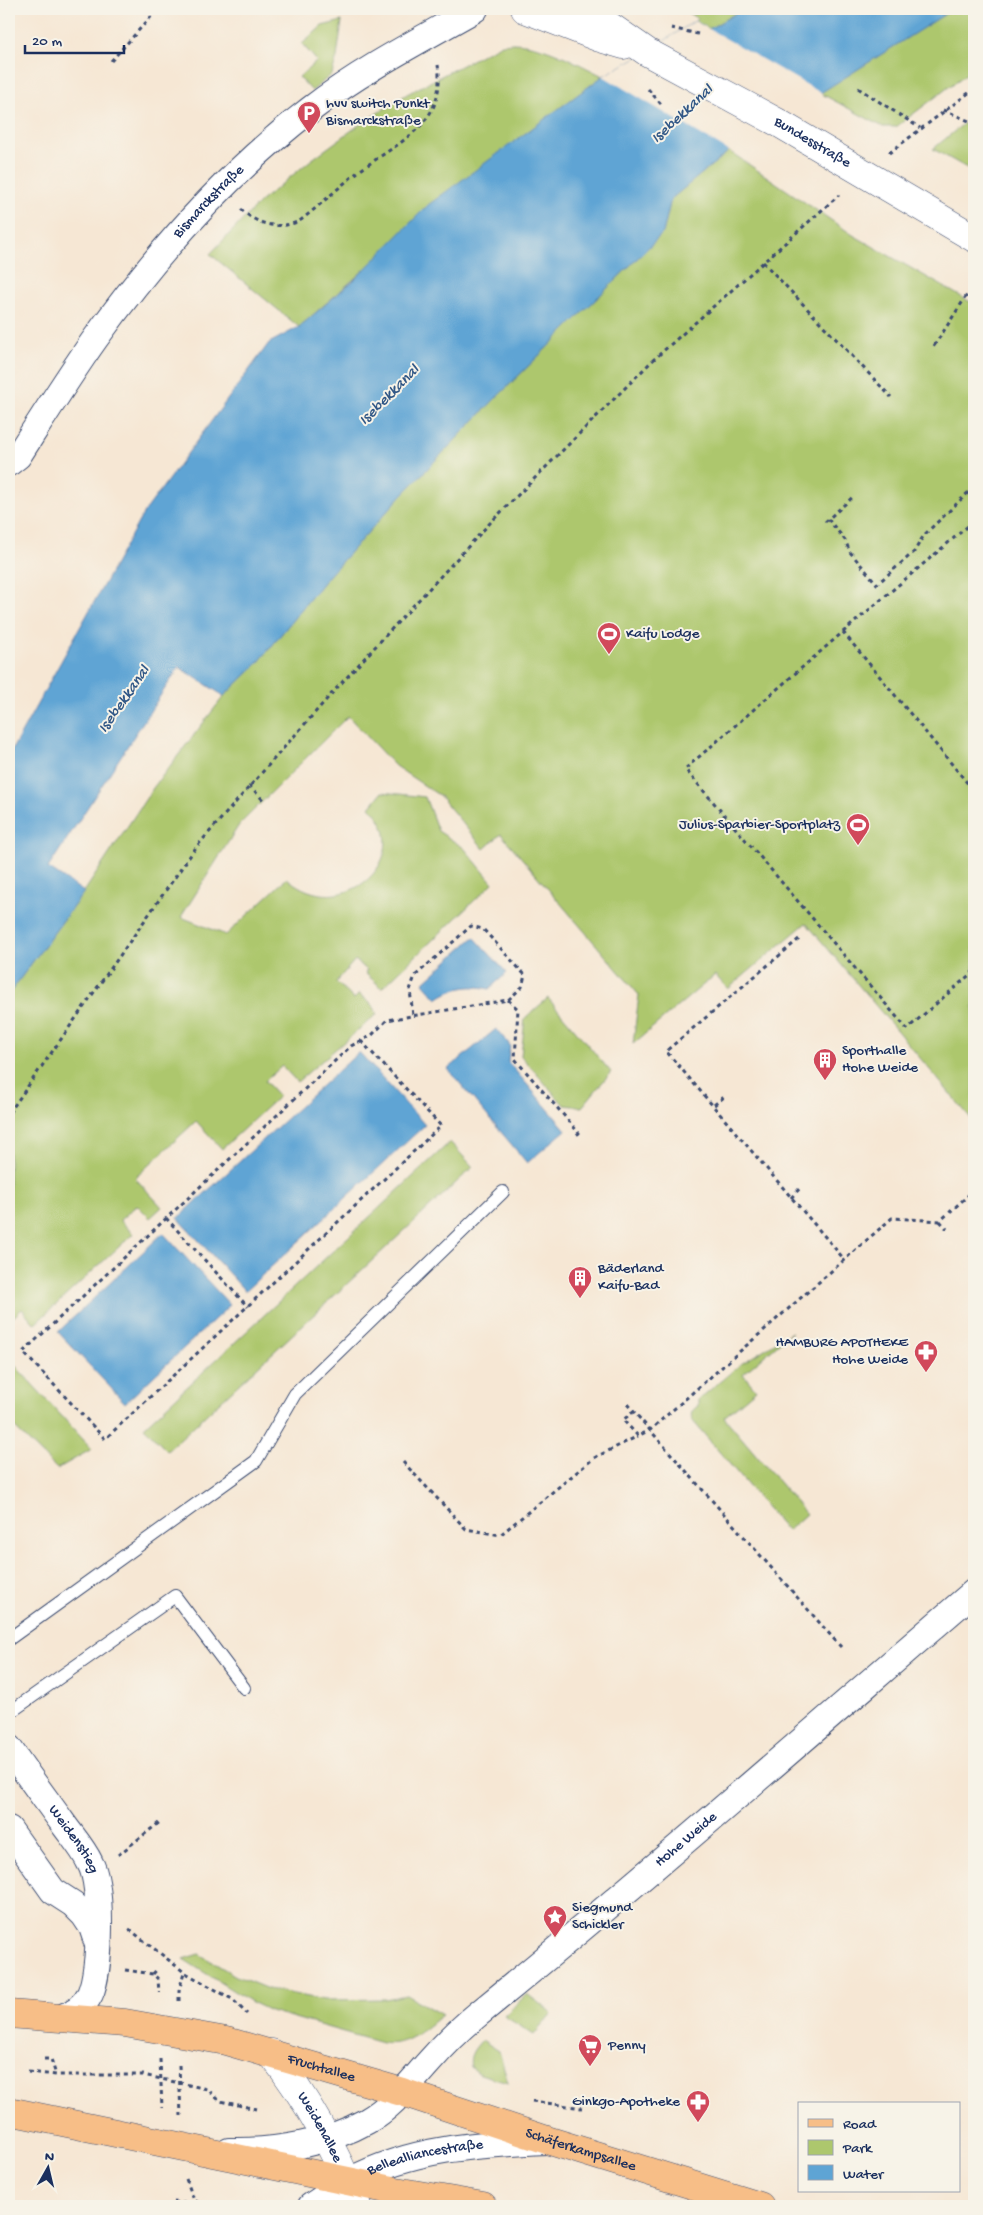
<svg xmlns="http://www.w3.org/2000/svg" width="983" height="2215" font-family="'Gochi Hand',sans-serif">
<style>
.green{fill:#adc76d;stroke:#647b66}
.water{fill:#5ea4d4;stroke:#3c6a99}
.pier{fill:#f6e7d4}
.lines{fill:none;stroke-linecap:round;stroke-linejoin:round}
.service-casing{stroke:#3c4b70;stroke-width:14}
.minor-casing{stroke:#3c4b70;stroke-width:28}
.tertiary-casing{stroke:#3c4b70;stroke-width:29}
.primary-casing{stroke:#3c4b70;stroke-width:29}
.path{stroke:#3c4b70;stroke-width:3;stroke-dasharray:4 4;stroke-linecap:butt}
.service{stroke:#fff;stroke-width:12}
.minor{stroke:#fff;stroke-width:26}
.tertiary{stroke:#fff;stroke-width:28}
.primary{stroke:#f7be87;stroke-width:28}
.labels{text-anchor:middle;dominant-baseline:central;stroke-width:4;stroke-linejoin:round;paint-order:stroke}
.poi-label{font-size:15px;fill:#1b2f5e;stroke:#f7f3e8;text-anchor:start}
.street-label{font-size:15px;fill:#1b2f5e;stroke:#f7f3e8}
.water-label{font-size:16px;font-style:italic;fill:#325887;stroke:#f7f3e8}
</style>
<rect width="100%" height="100%" fill="#f7f3e8"/>
<filter id="ink" filterUnits="userSpaceOnUse"><feTurbulence type="fractalNoise" baseFrequency=".02" numOctaves="2"/><feDisplacementMap in="SourceGraphic" scale="10" xChannelSelector="R" yChannelSelector="G"/><feConvolveMatrix kernelMatrix="1 2 1 2 8 2 1 2 1" color-interpolation-filters="sRGB"/></filter>
<filter id="wash" filterUnits="userSpaceOnUse"><feTurbulence type="fractalNoise" baseFrequency=".0096" numOctaves="4" result="noise"/><feDisplacementMap in="SourceGraphic" scale="20" xChannelSelector="R" yChannelSelector="G"/><feGaussianBlur stdDeviation="1.12" result="paint"/><feColorMatrix in="noise" values="0 0 0 0 0 0 0 0 0 0 0 0 0 0 0 0 0 1.4 0 .05"/><feComposite in="paint" operator="in"/></filter>
<g filter="url(#wash)">
<rect width="100%" height="100%" fill="#f6e7d4"/>
<g class="green">
<path d="M682,9H743L709,29L695,21L698,19Z"/>
<path d="M953,9H974V68L896,127H883L820,93Z"/>
<path d="M342,21L337,57L332,74L312,91L299,77L317,61L302,44L322,26Z"/>
<path d="M513,43C546,44 574,62 603,76L485,164L299,327L210,254L260,202L311,160L359,125L407,94L502,44Z"/>
<path d="M974,115V172L933,149Z"/>
<path d="M729,151L853,235L974,304V1122L806,923L728,989L715,975L633,1044L639,995L501,834L484,849L440,796L395,766L348,716L239,825L181,917L226,935L287,878C343,927 419,856 370,807L382,792L425,797L438,831L464,848L493,883L382,988L365,973L367,970L355,960L336,982L354,999L359,994L371,1004L377,1014L297,1082L282,1066L265,1081L279,1096L222,1149L196,1121L135,1178L162,1207L150,1218L137,1205L120,1220L133,1234L35,1324L22,1309L9,1321V994L84,892L153,788L224,696L258,663L324,581L401,496L493,401L663,233L671,199Z"/>
<path d="M548,998L611,1072L582,1107L564,1105L521,1056L525,1018Z"/>
<path d="M450,1142L473,1167L167,1451L144,1427Z"/>
<path d="M792,1332L743,1374L756,1390L724,1417L806,1514L787,1531L692,1420C690,1413 692,1410 698,1406V1400L741,1364Z"/>
<path d="M9,1359L92,1449L57,1469L9,1422Z"/>
<path d="M199,1954L236,1976L268,1989L324,2000L385,1999L407,1995L442,2015C422,2030 408,2047 382,2043L270,2011L251,2002L183,1959Z"/>
<path d="M527,1994L552,2013L534,2035L504,2016Z"/>
<path d="M482,2040L499,2051L508,2082L480,2074L471,2067C468,2055 475,2048 482,2040Z"/>
</g>
<g class="water">
<path d="M743,9H953L729,151L671,199L663,233L493,401L401,496L324,581L258,663L224,696L179,667L48,868L84,892L9,994V755L143,514L269,343L299,327L354,280L428,205L603,76L647,52L695,21L709,29Z"/>
<path d="M474,937L507,973L489,989C470,984 453,988 437,999L423,983Z"/>
<path d="M496,1029L510,1045L508,1062L566,1130L527,1163L448,1069Z"/>
<path d="M359,1052L425,1125L245,1291L178,1218Z"/>
<path d="M163,1233L230,1305L125,1403L58,1332Z"/>
</g>
<path class="pier" d="M695,21L823,94L732,153L603,76L647,52Z"/>
</g>
<g filter="url(#ink)">
<g class="lines">
<g class="service-casing">
<g id="service">
<path d="M9,1639L256,1461L295,1394L503,1192"/>
<path d="M9,1713L175,1596L244,1688"/>
</g>
</g>
<g class="minor-casing">
<g id="minor">
<path id="s1" d="M9,463L18,456C43,417 68,377 95,339C156,254 227,173 311,109C362,70 420,40 475,9"/>
<path id="s2" d="M9,1748C26,1773 44,1797 62,1822C71,1835 83,1848 90,1863C103,1885 101,1970 90,1994C84,2006 74,2013 62,2017"/>
<path d="M9,1829L53,1891L73,1904L84,1915L92,1927L97,1942"/>
<path id="s3" d="M229,2151C275,2152 326,2144 367,2121C392,2107 410,2083 429,2062C443,2046 460,2029 477,2015C645,1878 809,1734 974,1592"/>
<path id="s4" d="M311,2206C324,2198 336,2188 349,2181C411,2148 479,2144 547,2141"/>
</g>
</g>
<g class="tertiary-casing">
<g id="tertiary">
<path d="M525,9L597,37L624,45"/>
<path id="s5" d="M585,9L647,52L777,122L974,238"/>
<path id="s6" d="M271,2053C308,2100 336,2151 357,2206"/>
</g>
</g>
<g class="primary-casing">
<g id="primary">
<path id="s7" d="M9,2014L125,2023L226,2041L402,2092L550,2141L760,2206"/>
<path d="M9,2111L396,2191L483,2206"/>
</g>
</g>
<g class="path">
<path d="M671,28L698,34"/>
<path d="M111,61L158,9"/>
<path d="M858,88L920,128"/>
<path d="M648,89L661,104"/>
<path d="M943,110L974,123"/>
<path d="M889,153L974,89"/>
<path d="M241,209C257,225 280,231 301,220C319,206 336,190 354,175C375,158 411,140 426,119C438,104 441,84 438,65"/>
<path d="M763,262L891,397"/>
<path d="M934,346L967,295"/>
<path d="M828,519L845,540L850,552L877,584L914,552L924,535L974,487"/>
<path d="M974,521L843,632L685,769L907,1029L974,971"/>
<path d="M825,522L854,496"/>
<path d="M843,632L974,791"/>
<path d="M249,785L264,801"/>
<path d="M799,939L666,1051L844,1259"/>
<path d="M508,1000L518,1009L515,1059L579,1133L575,1136"/>
<path d="M361,1041L441,1126L105,1439L23,1352L351,1046L372,1035L387,1020L508,1000L522,987L525,975L483,929L471,926L415,976L410,990L413,1016"/>
<path d="M714,1105L724,1097"/>
<path d="M9,1113L197,846L335,690L490,523L652,361L839,195"/>
<path d="M791,1198L801,1187"/>
<path d="M166,1218L248,1307"/>
<path d="M940,1221L947,1229"/>
<path d="M972,1257L974,1259"/>
<path d="M627,1404L841,1647"/>
<path d="M634,1411L623,1420L638,1436L650,1430L892,1218L940,1221L974,1190"/>
<path d="M403,1462L466,1529L500,1535L594,1458L638,1436"/>
<path d="M118,1855L160,1822"/>
<path d="M129,1929L184,1972L232,1999L247,2014"/>
<path d="M125,1970L153,1974L158,1979L159,1993"/>
<path d="M153,1974L158,1968"/>
<path d="M179,2001V1991L184,1972"/>
<path d="M44,2059H51L56,2075"/>
<path d="M160,2059L162,2108"/>
<path d="M179,2065L181,2116"/>
<path d="M28,2072L56,2075H143L207,2089L220,2101L256,2109"/>
<path d="M532,2101L582,2108"/>
<path d="M186,2179L194,2200L204,2206"/>
<path d="M174,2202L201,2205"/>
</g>
<use href="#service" class="service"/>
<use href="#minor" class="minor"/>
<use href="#tertiary" class="tertiary"/>
<use href="#primary" class="primary"/>
</g>
</g>
<defs>
<g id="parking-pin" transform="scale(1.25)"><path d="M0 17L-7.5 6A9.5 9.5 0 1 1 7.5 6Z" fill="#d1495b" stroke="#f7f3e8"/><path d="M-3.5-5.5H1a3.5 3.5 0 0 1 0 7H-1V5.5H-3.5ZM-1-3.4V-.6H.8a1.4 1.4 0 0 0 0-2.8Z" fill="#fff"/></g>
<g id="stadium-pin" transform="scale(1.25)"><path d="M0 17L-7.5 6A9.5 9.5 0 1 1 7.5 6Z" fill="#d1495b" stroke="#f7f3e8"/><path d="M0-5a6.5 5 0 1 0 0 10a6.5 5 0 1 0 0-10ZM-3.5-1.8h7v3.6h-7Z" fill="#fff"/></g>
<g id="building-pin" transform="scale(1.25)"><path d="M0 17L-7.5 6A9.5 9.5 0 1 1 7.5 6Z" fill="#d1495b" stroke="#f7f3e8"/><path d="M-4-6H4V6H1V3H-1V6H-4ZM-2.5-4.3h1.7v1.8h-1.7ZM.8-4.3h1.7v1.8H.8ZM-2.5-1h1.7V.8h-1.7ZM.8-1h1.7V.8H.8Z" fill="#fff"/></g>
<g id="pharmacy-pin" transform="scale(1.25)"><path d="M0 17L-7.5 6A9.5 9.5 0 1 1 7.5 6Z" fill="#d1495b" stroke="#f7f3e8"/><path d="M-2-6h4v4h4v4h-4v4h-4v-4h-4v-4h4Z" fill="#fff"/></g>
<g id="sight-pin" transform="scale(1.25)"><path d="M0 17L-7.5 6A9.5 9.5 0 1 1 7.5 6Z" fill="#d1495b" stroke="#f7f3e8"/><path d="M0-6L1.8-2.2L6-1.7L2.9 1.2L3.7 5.4L0 3.3L-3.7 5.4L-2.9 1.2L-6-1.7L-1.8-2.2Z" fill="#fff"/></g>
<g id="supermarket-pin" transform="scale(1.25)"><path d="M0 17L-7.5 6A9.5 9.5 0 1 1 7.5 6Z" fill="#d1495b" stroke="#f7f3e8"/><path d="M-6-5.5h2.5l.6 2H6L4.5 2H-2.5L-4.4-4H-6ZM-1.5 3.2a1.3 1.3 0 1 0 .1 0ZM3 3.2a1.3 1.3 0 1 0 .1 0Z" fill="#fff"/></g>
</defs>
<g fill-rule="evenodd">
<use href="#parking-pin" x="309" y="113"/>
<use href="#stadium-pin" x="609" y="634"/>
<use href="#stadium-pin" x="858" y="825"/>
<use href="#building-pin" x="825" y="1060"/>
<use href="#building-pin" x="580" y="1278"/>
<use href="#pharmacy-pin" x="926" y="1352"/>
<use href="#sight-pin" x="555" y="1917"/>
<use href="#supermarket-pin" x="590" y="2046"/>
<use href="#pharmacy-pin" x="698" y="2102"/>
</g>
<g class="labels">
<g class="poi-label">
<text x="326" y="104">hvv switch Punkt<tspan x="326" dy="17">Bismarckstraße</tspan></text>
<text x="626" y="634">Kaifu Lodge</text>
<text x="840" y="825" text-anchor="end">Julius-Sparbier-Sportplatz</text>
<text x="842" y="1051">Sporthalle<tspan x="842" dy="17">Hohe Weide</tspan></text>
<text x="598" y="1269">Bäderland<tspan x="598" dy="17">Kaifu-Bad</tspan></text>
<text x="908" y="1343" text-anchor="end">HAMBURG APOTHEKE<tspan x="908" dy="17">Hohe Weide</tspan></text>
<text x="572" y="1908">Siegmund<tspan x="572" dy="17">Schickler</tspan></text>
<text x="608" y="2046">Penny</text>
<text x="680" y="2102" text-anchor="end">Ginkgo-Apotheke</text>
</g>
<g class="street-label">
<text stroke="none"><textPath href="#s5" startOffset="264">Bundesstraße</textPath></text>
<text stroke="none"><textPath href="#s1" startOffset="330">Bismarckstraße</textPath></text>
<text stroke="none"><textPath href="#s3" startOffset="569">Hohe Weide</textPath></text>
<text stroke="none"><textPath href="#s2" startOffset="112">Weidenstieg</textPath></text>
<text stroke="none"><textPath href="#s7" startOffset="318">Fruchtallee</textPath></text>
<text stroke="none"><textPath href="#s6" startOffset="89">Weidenallee</textPath></text>
<text stroke="none"><textPath href="#s7" startOffset="590">Schäferkampsallee</textPath></text>
<text stroke="none"><textPath href="#s4" startOffset="126">Bellealliancestraße</textPath></text>
</g>
<g class="water-label">
<text transform="translate(683 115) rotate(-43)">Isebekkanal</text>
<text transform="translate(390 396) rotate(-45)">Isebekkanal</text>
<text transform="translate(125 700) rotate(-55)">Isebekkanal</text>
</g>
</g>
<rect width="983" height="2215" fill="none" stroke="#f7f3e8" stroke-width="30"/>
<rect x="798" y="2102" width="162" height="90" fill="#f7f3e8" stroke="#9fa5b1"/>
<rect x="808" y="2119" width="25" height="8" fill="#f7be87" stroke="#9fa5b1"/>
<text x="843" y="2128" font-size="15" fill="#1b2f5e">Road</text>
<rect x="808" y="2140" width="25" height="15" fill="#adc76d" stroke="#9fa5b1"/>
<text x="843" y="2152" font-size="15" fill="#1b2f5e">Park</text>
<rect x="808" y="2165" width="25" height="15" fill="#5ea4d4" stroke="#9fa5b1"/>
<text x="843" y="2178" font-size="15" fill="#1b2f5e">Water</text>
<g transform="translate(48 2168) rotate(8)" stroke="#f7f3e8" stroke-width="4" paint-order="stroke">
<path d="M0-4L9 19L0 12L-9 19Z" fill="#1b2f5e"/>
<text y="-8" font-size="14" font-weight="bold" text-anchor="middle" fill="#1b2f5e">N</text>
</g>
<path d="M25 45v8h99v-8" fill="none" stroke="#1b2f5e" stroke-width="2.5"/>
<text x="32" y="45" font-size="15" fill="#1b2f5e" stroke="#f7f3e8" stroke-width="4" paint-order="stroke">20 m</text>
</svg>
